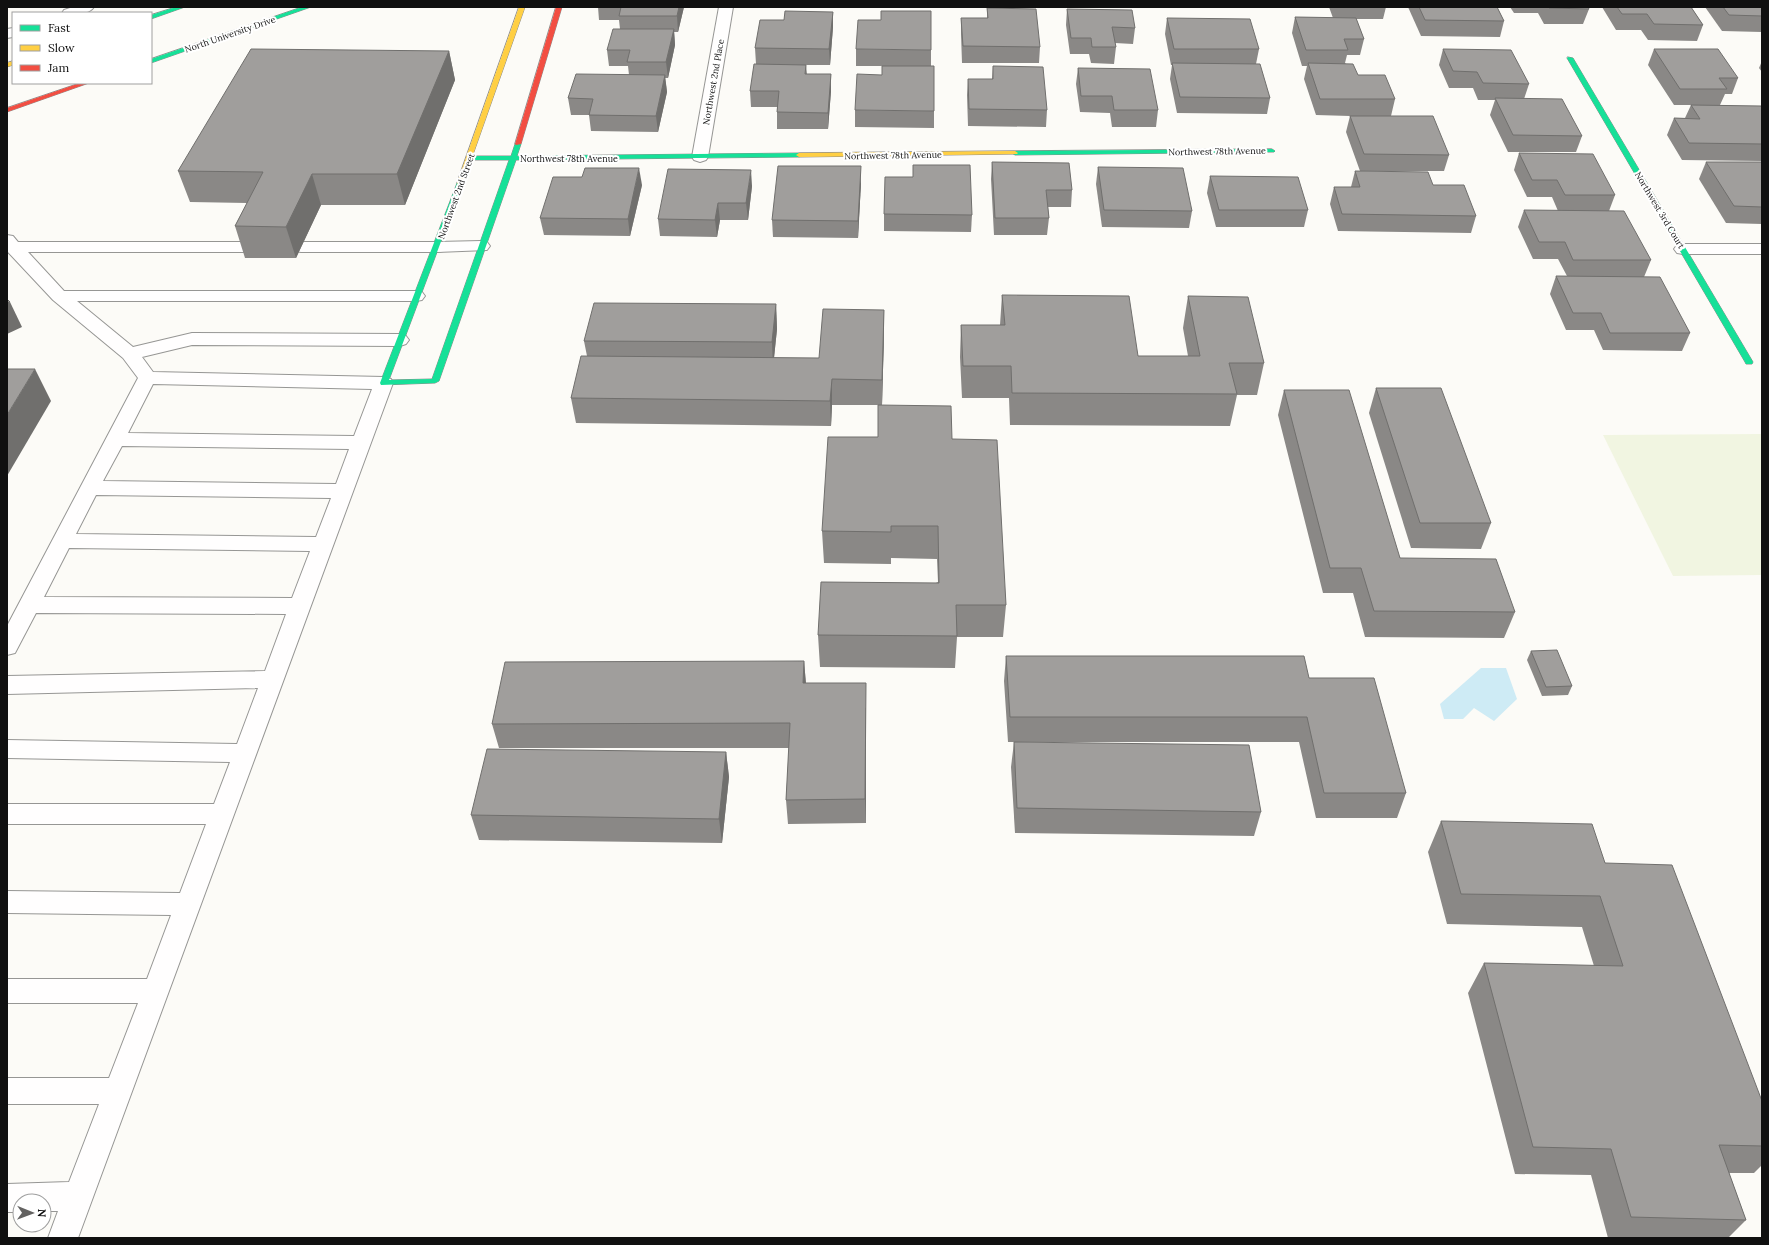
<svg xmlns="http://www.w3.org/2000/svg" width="1769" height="1245" font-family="Lora,serif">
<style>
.pitch{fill:#f1f5e1}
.water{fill:#ceebf5}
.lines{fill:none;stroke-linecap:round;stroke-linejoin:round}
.lane-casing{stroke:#969694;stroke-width:2}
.street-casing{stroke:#969694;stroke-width:2}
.fast-casing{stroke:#8d8c8b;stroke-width:1}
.slow-casing{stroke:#8d8c8b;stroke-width:1}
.jam-casing{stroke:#8d8c8b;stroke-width:1}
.lane{fill:#fffefe;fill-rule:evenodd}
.street{fill:#fffefe;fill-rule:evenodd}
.fast{fill:#16e098;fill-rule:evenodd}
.slow{fill:#ffcf43;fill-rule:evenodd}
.jam{fill:#f24e42;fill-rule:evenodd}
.wall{fill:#8a8886}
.shaded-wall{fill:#706f6d}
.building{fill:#a09e9c;stroke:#706f6d}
.labels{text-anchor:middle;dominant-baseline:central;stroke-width:4;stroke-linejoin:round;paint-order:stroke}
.far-street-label{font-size:9px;fill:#101010;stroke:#fff}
</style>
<rect width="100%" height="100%" fill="#fcfbf7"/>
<path class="pitch" d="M1762,434V575L1673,576L1603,435Z"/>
<path class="water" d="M1481,668H1506L1517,699L1494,721L1474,708L1463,719H1444L1440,704Z"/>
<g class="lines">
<g class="lane-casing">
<g id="lane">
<path d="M73,7H94C88,16 72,13 62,13L64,10Z"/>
<path d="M13,28V37L7,38V29Z"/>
<path d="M7,235L13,236L18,242H251L257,243L260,247L257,251L251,252H28L64,291H416L422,292L425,296L422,300L416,301H77L133,347L192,333L400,334L406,336L409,340L406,344L400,346L192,345L142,357L153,372L384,377L391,379L393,383L78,1238H48L58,1211H44V1201H20V1212H7V1184L69,1182L99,1104H7V1078H109L138,1003H7V979H147L171,915L7,913V891L180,893L206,824H7V804H214L230,762L7,758V740L237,744L258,688L7,694V676L265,671L286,614L36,613L15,653L7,655V626L138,378L123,358L53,300L7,251ZM153,384L372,389L354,436L128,433ZM122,446L349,449L336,484L103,481ZM96,495L331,498L316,537L76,534ZM69,548L310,551L292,598L44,597Z"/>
<path d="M301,242H437L443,243L446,247L443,251L437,252H301L295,251L292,247L295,243Z"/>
</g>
</g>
<g class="street-casing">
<g id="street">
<path d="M719,7H733L708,157L706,160L700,162L694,160L692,157Z"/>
<path d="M481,241L487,242L490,246L487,250L437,252L431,251L428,247L431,243L437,242Z"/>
<path d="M1683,244H1762V254H1683L1677,253L1674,249L1677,245Z"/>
</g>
</g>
<g class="fast-casing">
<g id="fast">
<path d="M176,7H185L151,19V15Z"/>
<path d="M302,7H311L151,63V59Z"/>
<path d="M1568,57L1573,58L1753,362L1752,364H1746L1745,362L1567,58Z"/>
<path d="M518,142L521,144L517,156L799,153L802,155L799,157L516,160L439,381L435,383L381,385L380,383L457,183L460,181L463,183L389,380L432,379L509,160H470L467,158L470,156H511L515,144Z"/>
<path d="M1272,149L1275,151L1274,152L1015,155L1012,153L1015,151Z"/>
</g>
</g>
<g class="slow-casing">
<g id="slow">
<path d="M519,7H525L463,183L462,184H458L457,183Z"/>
<path d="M13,61V65L7,67V63Z"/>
<path d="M1015,151L1018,153L1017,154L799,157L796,155L799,153Z"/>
</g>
</g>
<g class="jam-casing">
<g id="jam">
<path d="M556,7H562L521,144L516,145L515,144Z"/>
<path d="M80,83H89L7,112V108Z"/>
</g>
</g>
<use href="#lane" class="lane"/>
<use href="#street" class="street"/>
<use href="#fast" class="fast"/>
<use href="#slow" class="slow"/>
<use href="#jam" class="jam"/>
</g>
<g class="wall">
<path d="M598,7H684L678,32H674L675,45L668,78H665L667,92L658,132L591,131L589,115H571L568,98L629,75L628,66H609L607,50L620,29L619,20H599Z"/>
<path d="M1329,7H1386L1383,19H1356L1364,39L1360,55H1347L1345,63L1358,75L1395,99L1391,116L1449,155L1444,171H1360L1346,132L1350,116L1316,115L1304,79L1307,66H1302L1292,33L1295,17L1333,18Z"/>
<path d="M1408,7H1497L1504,21L1500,37L1421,36Z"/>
<path d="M1510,7H1588L1589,9L1583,24H1544L1538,13H1514Z"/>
<path d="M1602,7H1691L1703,25L1697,41L1648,40L1641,30H1616Z"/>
<path d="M1705,7H1762V32L1722,31Z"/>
<path d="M987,8L1040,47L1039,63H962L961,34V18H987Z"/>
<path d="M1067,9L1135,28L1133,44L1115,43L1116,47L1114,64L1091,63L1089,54H1070L1066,25Z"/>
<path d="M833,12V27L830,65H806L807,74H831V91L828,129H777V107H751L750,91L756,64L755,48L784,20Z"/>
<path d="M1167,18L1259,49L1256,64L1270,98L1267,114L1177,113L1170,79L1172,65H1171L1165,34Z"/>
<path d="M856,49L931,50V66H856Z"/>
<path d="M1443,49L1529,84L1524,99L1582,136L1576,152H1508L1490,115L1495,100H1478L1473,88H1449L1439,65Z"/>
<path d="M1654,49L1738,78L1732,94H1725L1720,105L1762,108V161L1682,160L1667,135L1674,118H1685L1691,105H1674L1648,65Z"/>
<path d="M449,51L455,80L405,205H321L296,258H245L235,226L247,203L190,202L178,171Z"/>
<path d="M1762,61V72L1759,68Z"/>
<path d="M993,66L1047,110L1046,127L968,126L967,95L968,79H992Z"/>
<path d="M1078,68L1158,110L1156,127H1112L1110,113L1080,112L1076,84Z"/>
<path d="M855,110L934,111V128L855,127Z"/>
<path d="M1519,153L1615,195L1609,211L1651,260L1644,277L1690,333L1682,351L1603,350L1594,330H1566L1550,294L1556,276H1567L1558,259H1533L1518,227L1524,210L1558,211L1552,197H1527L1514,170Z"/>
<path d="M992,162L1072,190L1071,207H1048L1049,218L1047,235H994L991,179Z"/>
<path d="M1706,162H1762V224L1726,223L1699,179Z"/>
<path d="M1098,167L1192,211L1189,228L1102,227L1096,184Z"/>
<path d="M1355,171L1433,185L1476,216L1471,233L1338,231L1330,204L1334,187H1351Z"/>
<path d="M1210,176L1308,210L1304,227H1216L1207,193Z"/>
<path d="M913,177L972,215L971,232L884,231V214Z"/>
<path d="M861,183L858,238L773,237L772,220Z"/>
<path d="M642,185L630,236L544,235L540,218Z"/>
<path d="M752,186L748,220H720L717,237L660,236L658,219Z"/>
<path d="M1002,295L1138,356H1188L1183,328L1188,296L1264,363L1257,395H1237L1230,426L1010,425L1009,398H962L960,357L961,325H1000Z"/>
<path d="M776,304L777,329L774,358H819L884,310V335L882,405H832L831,426L576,423L571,398L587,356L584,341Z"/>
<path d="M1376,388L1491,523L1481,549L1411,548L1369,413Z"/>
<path d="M1284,390L1400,558L1515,612L1504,638L1365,637L1353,593H1323L1278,415Z"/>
<path d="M878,437L952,439L1006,605L1003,637H957L955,668L820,667L818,635L938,582L937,559L891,558V564L824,563L822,531Z"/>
<path d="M1531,651L1572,686L1568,695L1542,696L1527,660Z"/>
<path d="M1006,656L1309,678L1406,793L1397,818H1316L1299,742H1008L1004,681Z"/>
<path d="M804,661L806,683L866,708V823L788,824L786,800L789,748H499L492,724Z"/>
<path d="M1014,742L1261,812L1254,836L1015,833L1011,767Z"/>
<path d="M726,752L729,777L722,843L479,840L471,815Z"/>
<path d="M1441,821L1605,863L1762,1101V1165L1754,1173H1729L1746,1220L1728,1238H1608L1591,1175L1515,1174L1468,993L1484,963L1594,966L1582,927L1447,924L1428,852Z"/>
</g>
<g class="shaded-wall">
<path d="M679,7H684L678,32L677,16Z"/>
<path d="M833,12V27L830,65L829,49Z"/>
<path d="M674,29L675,45L668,78L666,62Z"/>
<path d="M449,51L455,80L405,205L397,174Z"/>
<path d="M831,74V91L828,129V113Z"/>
<path d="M665,75L667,92L658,132L656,116Z"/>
<path d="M861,166V183L858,238V221Z"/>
<path d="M639,168L642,185L630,236L628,219Z"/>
<path d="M751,170L752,186L748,220L746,203Z"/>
<path d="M312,174L321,205L296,258L286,227Z"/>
<path d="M718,203L720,220L717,237L715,220Z"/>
<path d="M10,302L22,327L7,334V303Z"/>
<path d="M776,304L777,329L773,367L772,342Z"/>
<path d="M884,310V335L882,405V380Z"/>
<path d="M35,369L51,401L7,476V415Z"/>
<path d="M832,379V405L831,426L830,401Z"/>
<path d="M804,661L806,686L803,683Z"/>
<path d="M866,683V823L865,799Z"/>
<path d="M726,752L729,777L722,843L719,819Z"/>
</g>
<g class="building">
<path d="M621,7H679L677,16H619Z"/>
<path d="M1419,7H1497L1504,21L1425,20Z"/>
<path d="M1548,7H1588L1589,9L1549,8Z"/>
<path d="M1617,7H1691L1703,25L1654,24L1647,14H1622Z"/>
<path d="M1723,7H1762V16L1729,15Z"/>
<path d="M987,8L1036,9L1040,47L963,46L961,18H988Z"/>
<path d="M1067,9L1132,10L1135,28L1112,27L1116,47H1092L1091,38H1071Z"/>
<path d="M785,11L833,12L829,49L755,48L760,20H784Z"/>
<path d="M881,11H931V50L856,49L858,20H881Z"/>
<path d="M1295,17L1356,18L1364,39H1344L1348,50H1306Z"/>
<path d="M1167,18L1250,19L1259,49H1174Z"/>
<path d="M613,29H674L666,62H627L630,50H607Z"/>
<path d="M251,49L449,51L397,174H312L286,227L235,226L263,172L178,171Z"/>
<path d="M1443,49L1511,50L1529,84L1483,83L1477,72L1453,71Z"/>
<path d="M1654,49H1718L1738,78H1719L1727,89H1680Z"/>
<path d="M1172,63L1260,64L1270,98L1180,97Z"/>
<path d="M1308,63L1353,64L1358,75H1385L1395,99H1320Z"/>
<path d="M754,64L806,65L805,74H831L828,113L777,112L779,91H750Z"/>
<path d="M882,66H934V111L855,110L857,74L882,75Z"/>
<path d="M993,66L1043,67L1047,110L969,109L968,79H993Z"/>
<path d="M1078,68L1150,69L1158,110H1114L1112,96H1081Z"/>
<path d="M576,74L665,75L656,116L589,115L593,99L568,98Z"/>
<path d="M1495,98L1562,99L1582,136L1513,135Z"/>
<path d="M1691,105L1761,106L1762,108V144L1689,143L1674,118L1700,119Z"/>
<path d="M1350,116H1433L1449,155L1364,154Z"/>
<path d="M1519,153L1593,154L1615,195H1565L1557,180H1532Z"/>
<path d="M992,162L1069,163L1072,190H1046L1049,218H995Z"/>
<path d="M1706,162H1762V207L1734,206Z"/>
<path d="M913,165H970L972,215L884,214L885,177H913Z"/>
<path d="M778,166H861L858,221L772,220Z"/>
<path d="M1098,167L1183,168L1192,211L1104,210Z"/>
<path d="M585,168H639L628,219L540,218L553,177H582Z"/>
<path d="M668,169L751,170L746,203H718L715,220L658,219Z"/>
<path d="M1355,171L1428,172L1433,185H1464L1476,216L1342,214L1334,187H1360Z"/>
<path d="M1210,176L1298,177L1308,210H1219Z"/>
<path d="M1524,210L1624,211L1651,260H1573L1565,242H1539Z"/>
<path d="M1556,276L1660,277L1690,333H1610L1601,313H1573Z"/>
<path d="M1002,295L1129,296L1138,356H1200L1188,296L1248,297L1264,363H1229L1237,394L1012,393L1011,366H963L961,325H1005Z"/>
<path d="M7,299L10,302L7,303Z"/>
<path d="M594,303L776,304L772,342L584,341Z"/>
<path d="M823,309L884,310L882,380L832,379L830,401L571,398L581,356L819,358Z"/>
<path d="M7,369H35L7,415Z"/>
<path d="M1376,388H1441L1491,523H1420Z"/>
<path d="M1284,390H1349L1400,558L1496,559L1515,612L1374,611L1361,568H1330Z"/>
<path d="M878,405L951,406L952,439L997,440L1006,605H956L957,636L818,635L821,582L939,583L938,526H891V532L822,531L828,437H878Z"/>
<path d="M1557,650L1572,686L1546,687L1531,651Z"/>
<path d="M1006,656H1304L1309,678H1374L1406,793H1324L1307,717H1010Z"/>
<path d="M804,661L803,683H866L865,799L786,800L790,723L492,724L505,662Z"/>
<path d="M1014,742L1249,745L1261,812L1017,808Z"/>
<path d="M487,749L726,752L719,819L471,815Z"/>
<path d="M1441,821L1592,824L1605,863L1672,865L1762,1101V1146L1719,1145L1746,1220L1631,1217L1611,1149L1533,1147L1484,963L1623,966L1600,896L1461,894Z"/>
</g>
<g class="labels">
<g class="far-street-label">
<text transform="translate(230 34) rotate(-19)">North University Drive</text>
<text transform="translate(713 82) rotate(-80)">Northwest 2nd Place</text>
<text transform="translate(1217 151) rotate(-1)">Northwest 78th Avenue</text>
<text transform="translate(893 155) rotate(-1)">Northwest 78th Avenue</text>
<text x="569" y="158">Northwest 78th Avenue</text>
<text transform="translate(456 196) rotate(-70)">Northwest 2nd Street</text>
<text transform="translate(1660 210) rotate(59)">Northwest 3rd Court</text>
</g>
</g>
<rect width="1769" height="1245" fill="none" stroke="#101010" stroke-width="16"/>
<rect x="12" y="12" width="140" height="72" fill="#ffffff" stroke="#9f9f9f"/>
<rect x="20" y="25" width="20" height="6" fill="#16e098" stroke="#9f9f9f"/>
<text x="48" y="32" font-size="12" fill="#101010">Fast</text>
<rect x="20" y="45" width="20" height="6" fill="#ffcf43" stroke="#9f9f9f"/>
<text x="48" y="52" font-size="12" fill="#101010">Slow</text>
<rect x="20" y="65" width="20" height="6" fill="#f24e42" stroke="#9f9f9f"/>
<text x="48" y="72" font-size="12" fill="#101010">Jam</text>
<g transform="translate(32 1213) rotate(91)"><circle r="19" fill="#ffffff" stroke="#9f9f9f"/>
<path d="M0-3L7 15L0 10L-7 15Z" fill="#636261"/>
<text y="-6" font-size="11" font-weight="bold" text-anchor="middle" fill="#101010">N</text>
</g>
</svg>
